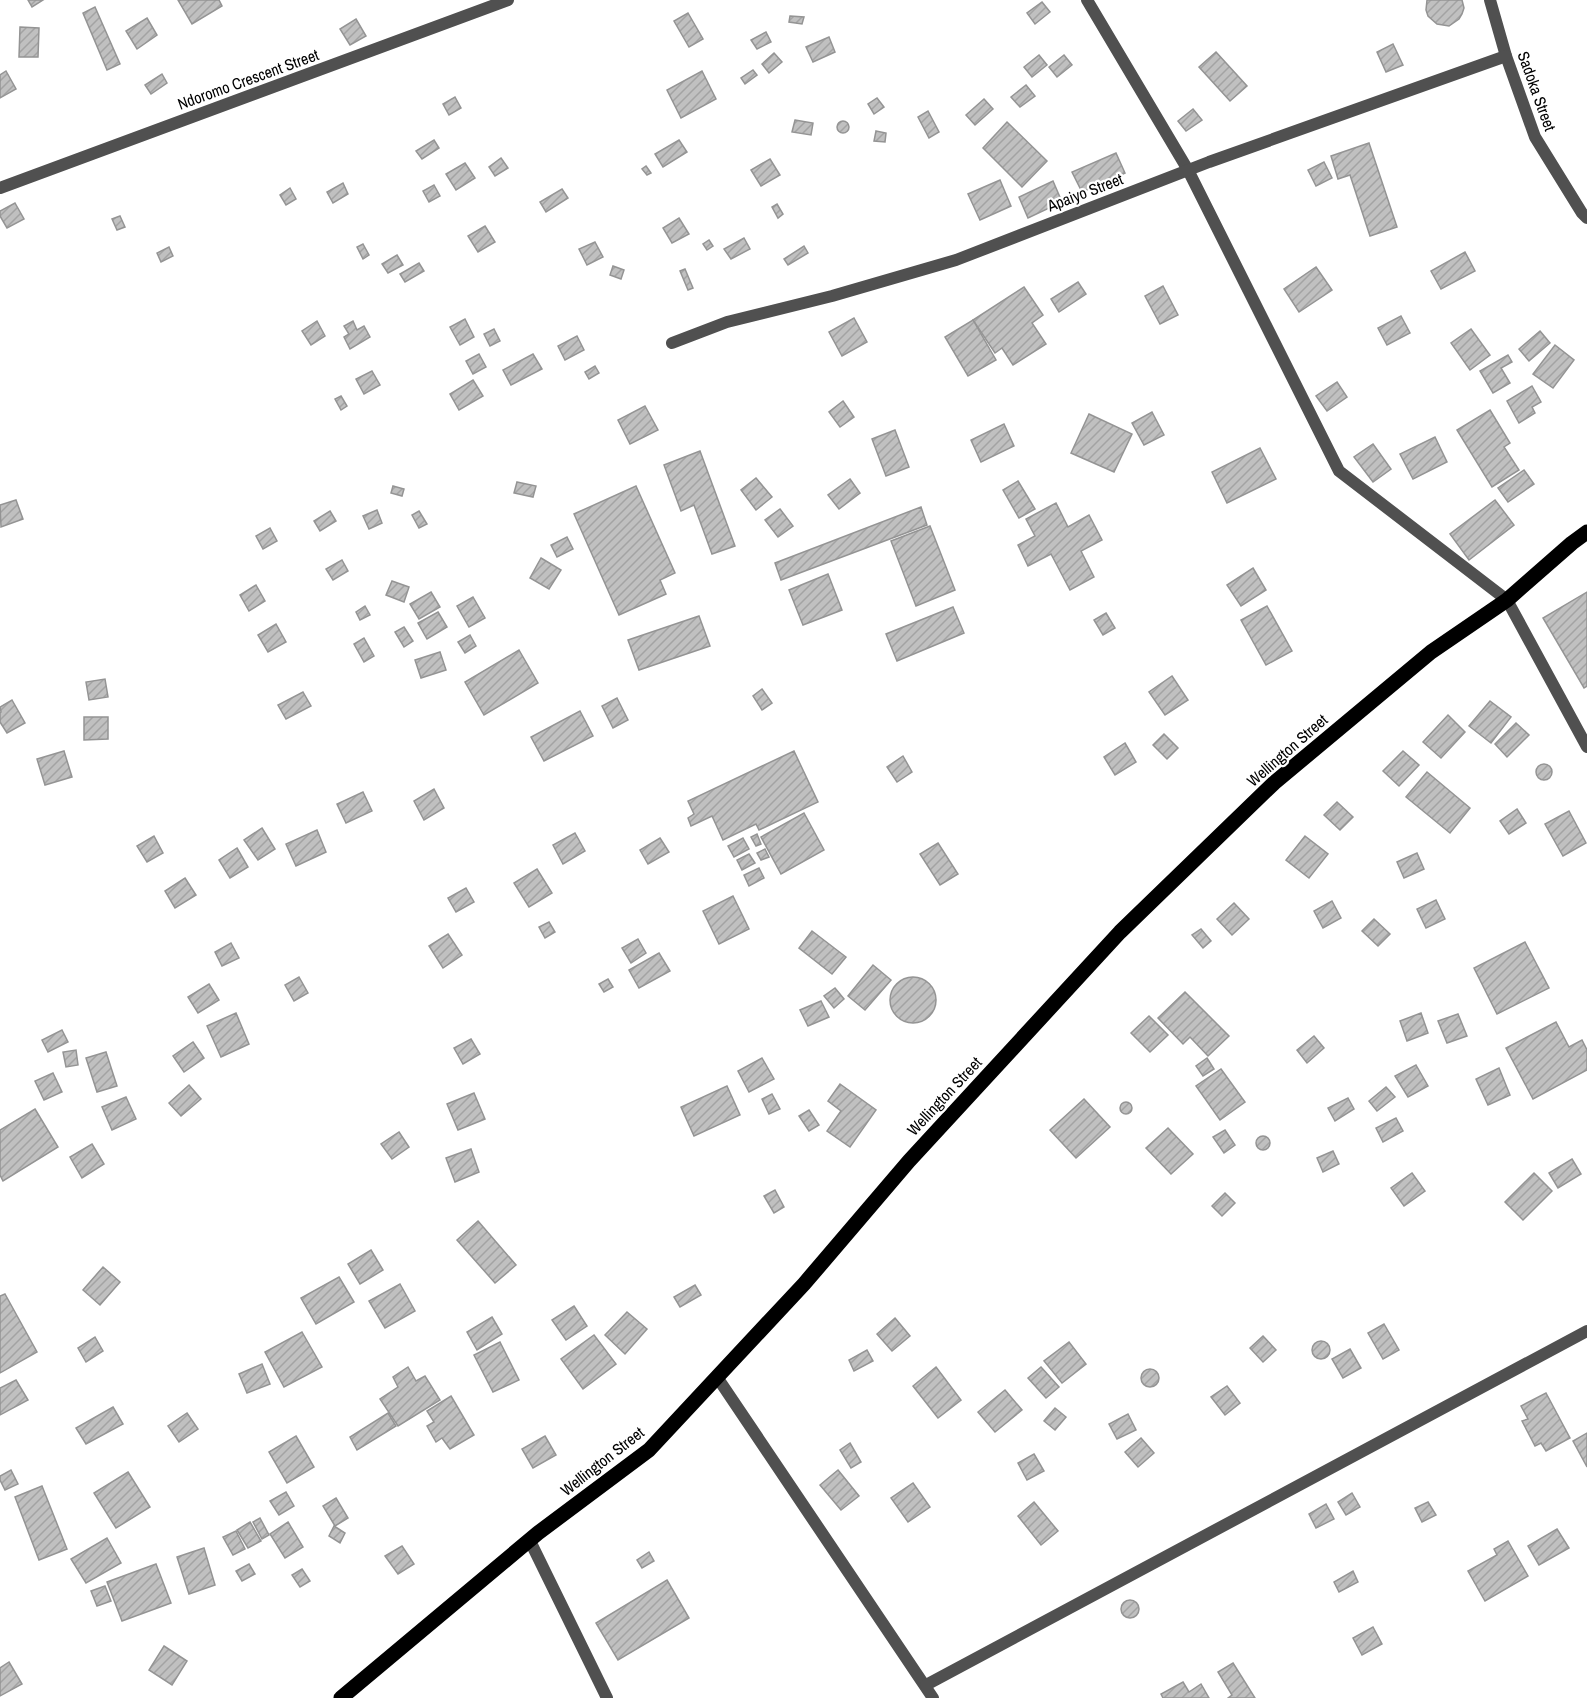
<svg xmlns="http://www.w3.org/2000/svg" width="1587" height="1698" font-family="'Archivo Narrow',sans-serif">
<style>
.building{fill:url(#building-hatch);stroke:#949494;stroke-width:1.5}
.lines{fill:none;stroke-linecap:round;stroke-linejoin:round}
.minor{stroke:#505050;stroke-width:12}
.primary{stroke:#000;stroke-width:15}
.labels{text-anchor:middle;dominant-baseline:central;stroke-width:4.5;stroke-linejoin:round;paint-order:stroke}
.street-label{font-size:16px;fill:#000;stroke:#fff}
</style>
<defs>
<pattern id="building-hatch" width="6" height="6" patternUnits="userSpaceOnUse" patternTransform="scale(1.5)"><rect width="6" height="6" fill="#c0c0c0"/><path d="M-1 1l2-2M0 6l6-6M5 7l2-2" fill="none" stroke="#a3a3a3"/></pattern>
</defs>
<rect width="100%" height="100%" fill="#fff"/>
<g class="building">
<path d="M28,0H43L32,7Z"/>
<path d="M178,0H219L222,6L192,24Z"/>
<path d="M1427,0H1462L1464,8L1462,14L1459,19L1449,26L1437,24L1428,16L1426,10Z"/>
<path d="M1042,2L1050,12L1035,24L1027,13Z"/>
<path d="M95,7L120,64L107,70L83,13Z"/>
<path d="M688,13L703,39L689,47L674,21Z"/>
<path d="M790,16L804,17L802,24L789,22Z"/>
<path d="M147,18L157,35L137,49L126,31Z"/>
<path d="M356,19L366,36L350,45L340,29Z"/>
<path d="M20,27L39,28L38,57H19Z"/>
<path d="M766,32L771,42L757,49L751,40Z"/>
<path d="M829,37L835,52L813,62L806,47Z"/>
<path d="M1393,44L1403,65L1386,72L1377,52Z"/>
<path d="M1216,52L1247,86L1230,101L1199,67Z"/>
<path d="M774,53L782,62L769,73L762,64Z"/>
<path d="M1039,55L1047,65L1032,77L1024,67Z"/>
<path d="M1064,55L1072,65L1057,77L1049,67Z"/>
<path d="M753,70L757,75L745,84L741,78Z"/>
<path d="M6,71L16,89L0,98V75Z"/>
<path d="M702,71L716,99L681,118L667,90Z"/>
<path d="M162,74L167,83L151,94L145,85Z"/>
<path d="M1026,85L1035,96L1020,107L1011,97Z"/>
<path d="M455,97L461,108L449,115L443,104Z"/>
<path d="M877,98L884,107L874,114L868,104Z"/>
<path d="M984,99L993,109L975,125L966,115Z"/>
<path d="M1193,109L1202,120L1186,131L1178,121Z"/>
<path d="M928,111L939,132L929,138L918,117Z"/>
<path d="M795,120L813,123L811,135L792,132Z"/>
<circle cx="843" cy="127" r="6"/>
<path d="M1007,122L1047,161L1022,187L983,148Z"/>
<path d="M876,131L886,133L885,142L874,141Z"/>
<path d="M434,140L439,148L422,159L416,151Z"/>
<path d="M679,140L687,152L663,167L655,154Z"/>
<path d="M1369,143L1397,227L1370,236L1350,175L1338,179L1331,156Z"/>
<path d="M1116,153L1125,173L1082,192L1072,172Z"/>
<path d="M501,158L508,168L495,176L489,167Z"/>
<path d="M770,159L780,175L761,186L751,170Z"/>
<path d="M1324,162L1332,178L1316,186L1308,170Z"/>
<path d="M465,163L475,178L456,190L446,174Z"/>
<path d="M646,166L651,173L647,175L642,169Z"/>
<path d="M1000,180L1011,206L980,220L968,194Z"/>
<path d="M1053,181L1062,202L1028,218L1019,197Z"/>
<path d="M343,183L348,194L333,203L327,192Z"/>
<path d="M434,185L440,196L429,202L423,191Z"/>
<path d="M290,188L296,199L286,205L280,195Z"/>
<path d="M562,189L568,198L546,212L540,202Z"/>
<path d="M15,203L24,219L7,228L0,216V211Z"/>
<path d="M777,204L783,214L778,218L772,207Z"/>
<path d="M120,216L125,227L117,230L112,219Z"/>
<path d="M679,218L689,234L672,243L663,228Z"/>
<path d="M485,226L495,242L478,252L468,236Z"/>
<path d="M744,238L750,249L731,259L724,249Z"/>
<path d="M709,240L713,246L707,250L703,244Z"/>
<path d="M595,242L603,257L587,265L579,249Z"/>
<path d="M363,244L369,255L363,259L357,247Z"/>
<path d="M804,246L808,253L788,265L784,259Z"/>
<path d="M169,247L173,256L161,262L157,253Z"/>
<path d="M1465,252L1475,271L1441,289L1431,271Z"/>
<path d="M397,255L403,265L388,273L382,264Z"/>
<path d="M419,263L424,271L405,282L400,274Z"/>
<path d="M613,266L624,270L621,279L610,275Z"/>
<path d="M1316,267L1332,290L1299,312L1284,289Z"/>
<path d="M685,269L693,288L688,290L680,271Z"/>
<path d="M1078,282L1086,294L1059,312L1051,299Z"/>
<path d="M1163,286L1178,315L1160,324L1145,296Z"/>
<path d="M1024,287L1043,315L1032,323L1046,344L1013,365L1002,348L995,353L973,320Z"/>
<path d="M1401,316L1410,333L1387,345L1378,328Z"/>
<path d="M854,318L867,342L842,356L829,332Z"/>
<path d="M465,319L474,337L460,345L450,327Z"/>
<path d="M973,320L996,360L968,376L945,337Z"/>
<path d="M317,321L325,336L311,345L302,331Z"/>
<path d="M353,321L357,330L364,326L370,337L350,349L344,337L349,334L344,326Z"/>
<path d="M494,329L500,341L490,346L484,334Z"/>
<path d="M1471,329L1490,355L1470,370L1451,343Z"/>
<path d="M1540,331L1550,343L1529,361L1519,349Z"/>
<path d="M577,336L584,350L565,360L558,346Z"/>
<path d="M1555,345L1574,360L1553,388L1533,374Z"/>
<path d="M479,354L486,367L473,374L466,361Z"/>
<path d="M533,354L542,369L511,385L503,370Z"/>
<path d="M1508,355L1512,362L1501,368L1510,383L1493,393L1480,371Z"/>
<path d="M595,366L599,373L589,379L585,372Z"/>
<path d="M372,371L380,385L364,394L356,379Z"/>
<path d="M473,380L483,396L459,410L450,394Z"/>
<path d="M1337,382L1347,397L1327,411L1316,396Z"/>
<path d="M1532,386L1541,402L1532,407L1535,413L1519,423L1507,401Z"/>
<path d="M341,396L347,406L341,410L335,399Z"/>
<path d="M843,401L854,417L840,427L829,412Z"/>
<path d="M645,406L658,430L630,444L618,420Z"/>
<path d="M1490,410L1510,443L1504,447L1519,470L1492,487L1457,430Z"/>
<path d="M1152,412L1164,435L1144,445L1132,423Z"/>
<path d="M1089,414L1132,434L1114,472L1071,453Z"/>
<path d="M1004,424L1014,446L981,462L971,440Z"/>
<path d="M895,430L909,467L886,476L872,439Z"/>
<path d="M1435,437L1447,462L1413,479L1400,454Z"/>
<path d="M1373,444L1391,469L1373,482L1354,457Z"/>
<path d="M1260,448L1276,479L1227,503L1212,472Z"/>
<path d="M700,451L735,546L712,554L694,505L681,511L664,465Z"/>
<path d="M1524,470L1534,484L1508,502L1498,488Z"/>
<path d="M756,478L772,497L756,510L741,490Z"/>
<path d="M850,479L860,493L839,509L828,495Z"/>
<path d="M1018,481L1035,509L1019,518L1003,490Z"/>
<path d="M517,482L536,486L533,497L514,493Z"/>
<path d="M393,486L404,489L402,496L391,493Z"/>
<path d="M636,486L675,573L660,580L666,594L619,615L574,514Z"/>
<path d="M16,500L23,519L1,527L0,505Z"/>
<path d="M1495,500L1514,525L1469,560L1450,534Z"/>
<path d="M1056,503L1068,527L1089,515L1102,540L1081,551L1094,577L1070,590L1051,554L1028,566L1018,545L1035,536L1026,519Z"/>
<path d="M921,507L927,525L781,580L775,563Z"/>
<path d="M780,509L793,526L778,537L765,520Z"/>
<path d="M377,510L382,523L369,529L363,516Z"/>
<path d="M330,511L336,521L320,531L314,521Z"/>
<path d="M419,511L427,524L419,528L412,515Z"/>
<path d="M930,526L955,590L916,606L891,541Z"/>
<path d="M270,528L277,541L263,549L256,536Z"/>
<path d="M567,537L573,549L557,557L551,545Z"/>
<path d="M541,558L561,570L549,589L530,578Z"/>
<path d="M342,560L348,571L333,580L326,569Z"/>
<path d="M1253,568L1266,590L1241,606L1227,585Z"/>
<path d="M828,574L842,610L803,625L789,590Z"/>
<path d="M392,581L409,587L404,602L386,595Z"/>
<path d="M256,585L265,601L249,611L240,595Z"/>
<path d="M431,592L440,607L419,619L410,604Z"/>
<path d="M1587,592V686L1584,688L1543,618Z"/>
<path d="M473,597L485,618L469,627L457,606Z"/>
<path d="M365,606L370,615L360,620L356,612Z"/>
<path d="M1267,606L1292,651L1266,665L1241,620Z"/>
<path d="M953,607L964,633L897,661L886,634Z"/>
<path d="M438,612L447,627L427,639L418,623Z"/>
<path d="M1106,613L1115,628L1103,635L1094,620Z"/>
<path d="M699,616L710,646L639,670L628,640Z"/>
<path d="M276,624L286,642L268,652L258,635Z"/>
<path d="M404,627L413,641L404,647L395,632Z"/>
<path d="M470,635L476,646L465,653L458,642Z"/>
<path d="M364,638L374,656L364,662L354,644Z"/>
<path d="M519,650L538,683L484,715L465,682Z"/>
<path d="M440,652L446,670L421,678L415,660Z"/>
<path d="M1172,676L1188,700L1165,715L1149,692Z"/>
<path d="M105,679L108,697L89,700L86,682Z"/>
<path d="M762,689L772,703L762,710L753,696Z"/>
<path d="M303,692L311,706L286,719L278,705Z"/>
<path d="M617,698L628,720L613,728L602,706Z"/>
<path d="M12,700L25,723L7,733L0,722V713L1,712L0,707Z"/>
<path d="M1490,701L1511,717L1491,743L1469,726Z"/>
<path d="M580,711L593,736L544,761L531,737Z"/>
<path d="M1448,715L1465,732L1441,758L1423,742Z"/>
<path d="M84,717H108V739L84,740Z"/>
<path d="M1516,723L1529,735L1507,757L1495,744Z"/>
<path d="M1164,734L1178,748L1167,759L1153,745Z"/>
<path d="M1125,743L1136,762L1115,775L1104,757Z"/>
<path d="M64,751L72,777L45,785L37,759Z"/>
<path d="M794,751L818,802L759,830L756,824L723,840L712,816L691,826L688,818L694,814L688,801Z"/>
<path d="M1403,751L1419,765L1399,786L1383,771Z"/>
<path d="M903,756L912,772L897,782L887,767Z"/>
<circle cx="1544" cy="772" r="8"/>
<path d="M1427,772L1470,808L1450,833L1406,797Z"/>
<path d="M434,789L444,808L424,820L414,801Z"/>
<path d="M363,792L372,811L346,823L337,804Z"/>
<path d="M1337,802L1353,817L1340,830L1324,815Z"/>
<path d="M1517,809L1526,823L1509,834L1500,821Z"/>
<path d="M1569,811L1586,843L1563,856L1545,824Z"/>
<path d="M804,813L824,850L781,874L761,837Z"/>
<path d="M262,828L275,849L258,860L244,840Z"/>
<path d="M317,830L326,852L296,866L286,844Z"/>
<path d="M575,833L585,851L563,864L553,845Z"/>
<path d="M757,834L761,844L756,846L751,837Z"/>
<path d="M154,836L163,853L147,862L137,846Z"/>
<path d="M1305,836L1328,854L1309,878L1286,860Z"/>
<path d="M660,838L669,852L648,864L640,850Z"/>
<path d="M743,838L749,849L734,857L728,846Z"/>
<path d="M938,843L958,874L940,885L920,854Z"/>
<path d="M237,848L248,867L230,878L219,860Z"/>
<path d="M765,849L769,857L761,860L757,853Z"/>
<path d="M1417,853L1424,869L1404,878L1397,862Z"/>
<path d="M749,854L755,863L742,870L737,860Z"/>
<path d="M759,868L764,878L749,886L744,875Z"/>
<path d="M537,869L552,893L529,907L514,883Z"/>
<path d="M185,878L196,895L175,908L165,891Z"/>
<path d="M466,888L474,902L456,912L448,898Z"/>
<path d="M733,896L749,929L719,944L703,911Z"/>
<path d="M1436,900L1445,919L1426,928L1417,909Z"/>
<path d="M1332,901L1341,918L1323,928L1314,911Z"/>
<path d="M1234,903L1249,919L1232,935L1217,919Z"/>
<path d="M1374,919L1390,934L1378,946L1362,931Z"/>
<path d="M549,922L555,932L545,938L539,927Z"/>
<path d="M1201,929L1211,941L1203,948L1192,935Z"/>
<path d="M812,931L846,957L832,974L799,948Z"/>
<path d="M448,934L462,955L443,968L429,946Z"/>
<path d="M638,939L646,953L631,963L622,948Z"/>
<path d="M1525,942L1549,988L1497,1014L1474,968Z"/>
<path d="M231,943L239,958L222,966L215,952Z"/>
<path d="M659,953L670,971L639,988L629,970Z"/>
<path d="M873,965L891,980L865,1010L848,996Z"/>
<circle cx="913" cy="1000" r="23"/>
<path d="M299,977L308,993L294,1001L285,985Z"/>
<path d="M608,979L613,987L604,992L599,984Z"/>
<path d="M209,984L219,1000L198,1013L188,997Z"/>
<path d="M835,988L844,999L834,1008L824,996Z"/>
<path d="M1185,992L1229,1036L1208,1056L1190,1037L1183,1044L1158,1018Z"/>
<path d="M821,1001L829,1017L808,1026L800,1010Z"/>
<path d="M236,1013L249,1044L221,1057L207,1026Z"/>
<path d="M1421,1013L1428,1033L1407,1041L1400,1021Z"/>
<path d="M1458,1014L1467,1036L1447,1043L1438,1021Z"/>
<path d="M1149,1016L1168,1035L1150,1052L1131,1033Z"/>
<path d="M1556,1022L1569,1047L1582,1040L1587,1050V1070L1533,1099L1506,1048Z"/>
<path d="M62,1030L68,1042L48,1052L42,1040Z"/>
<path d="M1314,1036L1324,1048L1307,1063L1297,1050Z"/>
<path d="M471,1039L480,1054L463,1064L454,1048Z"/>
<path d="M193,1042L204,1058L184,1072L173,1056Z"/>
<path d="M76,1050L78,1065L66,1067L63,1052Z"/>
<path d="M106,1052L117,1086L97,1092L86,1058Z"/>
<path d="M762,1058L774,1079L749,1092L738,1071Z"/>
<path d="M1207,1058L1214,1069L1203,1076L1196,1066Z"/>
<path d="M1416,1065L1428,1086L1408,1097L1395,1076Z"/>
<path d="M1499,1068L1510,1095L1488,1105L1476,1079Z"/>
<path d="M1221,1069L1245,1102L1220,1120L1196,1086Z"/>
<path d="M53,1073L62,1092L44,1100L35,1081Z"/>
<path d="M840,1084L876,1110L850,1147L827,1131L841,1111L828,1101Z"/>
<path d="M189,1085L201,1099L181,1116L169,1103Z"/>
<path d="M727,1086L740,1115L694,1136L681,1107Z"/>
<path d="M1386,1087L1395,1097L1377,1111L1369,1101Z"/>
<path d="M474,1093L485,1119L458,1130L447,1104Z"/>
<path d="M772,1094L780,1109L769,1114L762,1099Z"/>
<path d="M126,1097L136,1119L112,1130L102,1107Z"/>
<path d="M1348,1098L1354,1109L1335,1121L1328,1108Z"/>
<path d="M1084,1099L1110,1127L1076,1158L1050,1130Z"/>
<circle cx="1126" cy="1108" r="6"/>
<path d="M35,1109L58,1147L3,1181L0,1175V1130Z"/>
<path d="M809,1110L819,1125L809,1131L799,1116Z"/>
<path d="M1396,1118L1403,1131L1383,1142L1376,1128Z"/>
<path d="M1168,1128L1193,1154L1171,1174L1146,1148Z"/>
<path d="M1225,1130L1235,1145L1224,1153L1213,1137Z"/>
<path d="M399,1132L409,1147L392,1159L381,1144Z"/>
<circle cx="1263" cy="1143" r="7"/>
<path d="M92,1144L104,1164L82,1178L70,1157Z"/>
<path d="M471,1149L479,1172L455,1182L446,1158Z"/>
<path d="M1333,1151L1339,1164L1323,1172L1317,1158Z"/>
<path d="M1572,1159L1581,1174L1558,1188L1549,1173Z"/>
<path d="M1412,1173L1425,1191L1404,1206L1391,1188Z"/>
<path d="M1534,1173L1552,1191L1523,1220L1505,1202Z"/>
<path d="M775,1190L784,1207L774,1213L764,1196Z"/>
<path d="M1225,1193L1235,1203L1222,1216L1212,1206Z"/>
<path d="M478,1221L516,1265L495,1283L457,1240Z"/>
<path d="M371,1250L383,1270L360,1284L348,1264Z"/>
<path d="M103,1267L120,1282L100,1305L83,1290Z"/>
<path d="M339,1277L354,1302L316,1324L301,1298Z"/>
<path d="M400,1284L415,1311L385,1328L369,1301Z"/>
<path d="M695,1285L701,1295L680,1307L674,1297Z"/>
<path d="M5,1294L37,1352L0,1373V1296Z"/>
<path d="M574,1306L587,1326L566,1340L552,1320Z"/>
<path d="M627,1312L647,1329L625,1354L605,1335Z"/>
<path d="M492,1317L502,1334L477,1350L467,1332Z"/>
<path d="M895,1318L910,1336L892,1351L877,1334Z"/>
<path d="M1384,1324L1399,1350L1383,1359L1368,1333Z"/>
<path d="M302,1332L322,1367L284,1387L265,1352Z"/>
<path d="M594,1335L616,1364L583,1389L561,1359Z"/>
<path d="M1263,1336L1276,1350L1263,1362L1250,1348Z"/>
<path d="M95,1337L103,1351L86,1362L78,1348Z"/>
<circle cx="1321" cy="1350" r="9"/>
<path d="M500,1342L519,1380L493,1392L474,1355Z"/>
<path d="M1069,1342L1086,1364L1062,1383L1044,1361Z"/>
<path d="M1350,1349L1361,1368L1343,1378L1332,1359Z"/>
<path d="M867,1350L873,1361L854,1371L849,1360Z"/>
<path d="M262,1364L270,1384L247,1393L239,1374Z"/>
<path d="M408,1367L416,1381L425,1376L440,1400L398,1426L380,1399L398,1387L393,1377Z"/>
<path d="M936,1367L961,1400L938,1418L913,1386Z"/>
<path d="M1041,1367L1059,1387L1046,1398L1028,1378Z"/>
<circle cx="1150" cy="1378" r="9"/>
<path d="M16,1380L28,1400L0,1415V1388Z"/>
<path d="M1227,1386L1240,1403L1225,1415L1211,1397Z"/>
<path d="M1005,1390L1022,1410L995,1432L978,1412Z"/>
<path d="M1546,1393L1570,1438L1546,1451L1541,1443L1535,1446L1522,1421L1528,1419L1521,1406Z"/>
<path d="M451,1396L474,1435L450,1449L442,1438L436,1442L427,1426L434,1422L427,1411Z"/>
<path d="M113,1407L123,1424L86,1444L76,1428Z"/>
<path d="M1055,1408L1066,1417L1055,1430L1044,1421Z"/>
<path d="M187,1413L198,1429L179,1442L168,1426Z"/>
<path d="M388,1413L396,1426L357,1450L350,1437Z"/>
<path d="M1128,1414L1136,1430L1117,1439L1109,1424Z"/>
<path d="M1587,1433V1467L1573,1441Z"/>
<path d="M296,1436L314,1467L287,1483L269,1452Z"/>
<path d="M545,1436L556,1455L533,1468L522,1449Z"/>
<path d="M1141,1438L1154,1453L1138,1467L1125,1452Z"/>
<path d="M850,1443L861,1462L851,1468L840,1450Z"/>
<path d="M1034,1454L1044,1471L1027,1480L1018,1463Z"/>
<path d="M11,1470L18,1484L5,1490L0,1480V1476Z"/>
<path d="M838,1470L859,1496L841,1510L820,1485Z"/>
<path d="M128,1472L150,1507L116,1528L94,1493Z"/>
<path d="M913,1483L930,1507L908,1522L891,1498Z"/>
<path d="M42,1486L67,1549L39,1560L15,1497Z"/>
<path d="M286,1492L294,1506L279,1515L270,1501Z"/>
<path d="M1352,1493L1360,1507L1346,1515L1338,1502Z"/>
<path d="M336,1498L348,1518L335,1526L323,1506Z"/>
<path d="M1034,1502L1058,1531L1041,1545L1018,1516Z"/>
<path d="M1428,1502L1436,1515L1422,1522L1415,1508Z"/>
<path d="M1326,1504L1334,1519L1316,1528L1309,1514Z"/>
<path d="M260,1518L269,1535L262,1539L253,1522Z"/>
<path d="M250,1522L261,1541L248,1548L237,1530Z"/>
<path d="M288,1522L303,1547L285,1558L270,1534Z"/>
<path d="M334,1526L345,1533L340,1543L329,1536Z"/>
<path d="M1557,1529L1569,1548L1539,1565L1528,1546Z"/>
<path d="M236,1531L245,1549L233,1555L223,1537Z"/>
<path d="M107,1538L121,1563L86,1583L71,1559Z"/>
<path d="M1508,1541L1528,1576L1485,1601L1468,1571L1497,1555L1494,1549Z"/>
<path d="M402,1546L414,1564L398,1574L385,1556Z"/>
<path d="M204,1548L215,1585L189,1594L177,1557Z"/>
<path d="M649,1552L654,1561L642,1568L637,1560Z"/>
<path d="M156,1564L171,1603L122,1621L107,1582Z"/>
<path d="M249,1564L255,1574L242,1581L236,1571Z"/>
<path d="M302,1569L310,1581L300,1587L292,1575Z"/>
<path d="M1353,1571L1358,1582L1339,1592L1334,1582Z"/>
<path d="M667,1580L689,1618L618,1660L596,1623Z"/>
<path d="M105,1586L111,1601L97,1606L91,1591Z"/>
<circle cx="1130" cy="1609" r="9"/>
<path d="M1373,1627L1382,1644L1362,1655L1353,1638Z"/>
<path d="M164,1646L187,1661L172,1685L149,1670Z"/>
<path d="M9,1662L22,1684L0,1696V1668Z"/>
<path d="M1233,1663L1255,1698H1228L1232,1695L1218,1672Z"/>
<path d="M1183,1682L1189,1692L1201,1684L1209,1698H1163L1161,1694Z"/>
</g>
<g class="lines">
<g class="minor">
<path d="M1087,0L1188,170L1339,471L1507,600L1587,747"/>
<path d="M1490,0L1506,56L1535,137L1582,213L1587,218"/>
<path d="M0,188L508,0"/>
<path d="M672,343L727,322L832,296L956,260L1209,162L1506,56"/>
<path d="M717,1377L933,1698"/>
<path d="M530,1541L607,1698"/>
<path d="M926,1685L1587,1331"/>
</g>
<path class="primary" d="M341,1698L538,1533L649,1450L804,1284L909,1161L1120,932L1274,783L1431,652L1507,600L1572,543L1587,532"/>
</g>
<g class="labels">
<g class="street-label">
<text transform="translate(248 79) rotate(-20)">Ndoromo Crescent Street</text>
<text transform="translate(1537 91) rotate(70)">Sadoka Street</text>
<text transform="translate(1085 192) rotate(-21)">Apaiyo Street</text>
<text transform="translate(1287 750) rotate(-41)">Wellington Street</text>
<text transform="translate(944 1096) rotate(-47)">Wellington Street</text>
<text transform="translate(602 1461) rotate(-38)">Wellington Street</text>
</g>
</g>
</svg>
